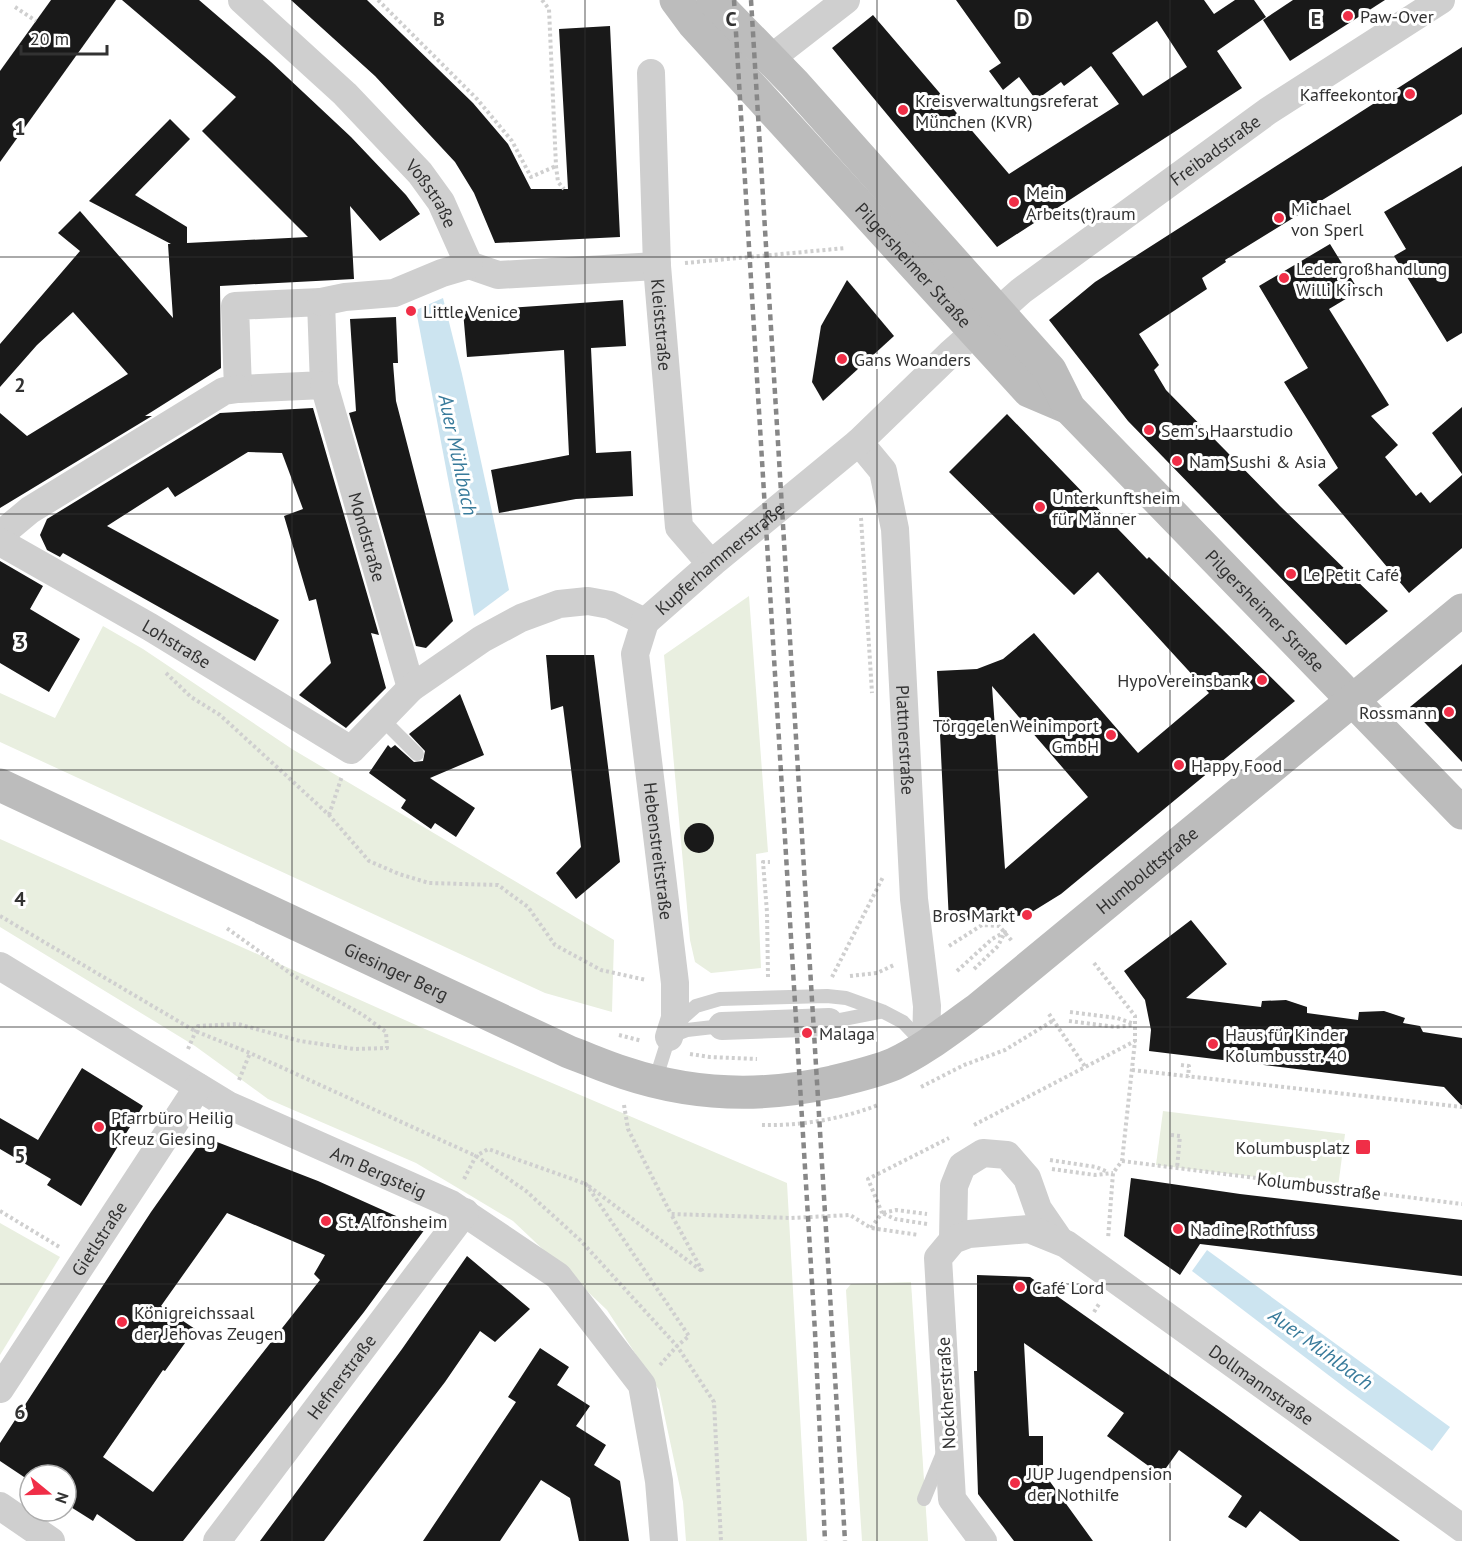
<svg xmlns="http://www.w3.org/2000/svg" width="1462" height="1541" font-family="'PT Sans',sans-serif">
<style>
.green{fill:#e9efe0}
.water{fill:#cce4f0}
.building{fill:#191919;fill-rule:evenodd}
.lines{fill:none;stroke-linecap:round;stroke-linejoin:round}
.path{stroke:#cfcfcf;stroke-width:4;stroke-dasharray:3 3;stroke-linecap:butt}
.lane{stroke:#cfcfcf;stroke-width:14}
.street{stroke:#cfcfcf;stroke-width:28}
.secondary{stroke:#bcbcbc;stroke-width:33}
.rail{stroke:#878787;stroke-width:4.5;stroke-dasharray:6 4.5;stroke-linecap:butt}
.grid{fill:none;stroke:#323232;stroke-width:1.5;stroke-opacity:0.55}
.poi-dot{fill:#f02e47;stroke:#fff;stroke-width:2}
.labels{text-anchor:middle;dominant-baseline:central;stroke-width:6;stroke-linejoin:round;paint-order:stroke}
.poi-label{font-size:18px;fill:#323232;stroke:#fff;text-anchor:start}
.street-label{font-size:18px;fill:#323232;stroke:#fff}
.water-label{font-size:20px;font-style:italic;fill:#397b9b;stroke:#fff}
.grid-label{font-size:20px;text-anchor:middle;font-weight:bold;fill:#323232;stroke:#fff;stroke-width:6;stroke-linejoin:round;paint-order:stroke}
</style>
<rect width="100%" height="100%" fill="#fff"/>
<g class="green">
<path d="M749,596L768,852L756,854L761,968L711,973L695,962L690,940L664,655Z"/>
<path d="M103,626L143,649L292,749L614,940L612,1012L545,993L0,742V693L55,718Z"/>
<path d="M0,839L425,1029L787,1183L807,1541H686L683,1502L659,1390L607,1310L513,1221L416,1163L268,1099L195,1046L0,927Z"/>
<path d="M1163,1111L1345,1134L1338,1187L1156,1165Z"/>
<path d="M0,1223L60,1257L0,1355Z"/>
<path d="M911,1282L928,1541H862L846,1290L851,1284Z"/>
</g>
<g class="water">
<path d="M443,298L462,374L509,590L474,616L416,310Z"/>
<path d="M1207,1250L1450,1427L1432,1451L1348,1390L1192,1271Z"/>
</g>
<g class="building">
<path d="M51,0H116L0,162V71Z"/>
<path d="M122,0H199L271,62L351,137L406,195L420,214L380,241L350,206L354,279L220,286L221,368L145,416H152L0,508V413L27,436L128,374L73,312L37,345L0,387V344L80,251L58,233L80,211L173,318L168,244H171L89,201L170,119L190,139L135,195L187,227V243L308,237L202,131L236,97Z"/>
<path d="M291,0H367L473,103L508,144L531,189H568L559,29L610,26L620,237L495,243L474,193L455,162L375,76Z"/>
<path d="M956,0H1204L1214,14L1235,0H1254L1266,17L1217,51L1242,88L997,247L832,48L873,15L1009,174L1119,104L1091,66L1064,86L1061,82L1036,100L1019,77L1003,90L989,71L1001,63ZM1157,21L1187,67L1143,96L1112,53Z"/>
<path d="M1293,0H1385L1290,61L1263,20Z"/>
<path d="M1462,47V114L1225,260L1226,262L1202,278L1207,289L1139,334L1159,365L1154,370L1166,390L1280,506L1388,611L1346,645L1128,421L1049,320L1095,282Z"/>
<path d="M1462,166V333L1447,342L1394,256L1406,249L1384,212Z"/>
<path d="M1330,244L1359,291L1329,309L1389,405L1371,416L1398,445L1385,457L1416,496L1421,492L1430,503L1462,475V548L1409,593L1318,485L1338,468L1284,382L1308,368L1259,286Z"/>
<path d="M847,280L894,336L823,401L812,382L821,326Z"/>
<path d="M623,300L626,346L591,348L596,453L631,451L633,496L576,499L499,513L491,470L569,455L564,350L467,357L463,311Z"/>
<path d="M396,317L398,363H393L396,401L453,621L426,648L416,646L349,413L356,411L350,319Z"/>
<path d="M1462,407V474L1432,433Z"/>
<path d="M313,408L379,635L371,633L386,688L346,728L299,695L331,663L316,599L309,601L284,516L303,509L282,453L248,452L175,497L168,487L107,526L279,620L255,661L63,553L60,557L47,550L40,535L47,519L220,413Z"/>
<path d="M1007,414L1147,559L1149,557L1295,701L1061,894L1027,915L949,922L937,671L977,669L1003,659L1034,633L1138,753L1209,693L1098,572L1074,595L949,472ZM992,686L1088,797L1005,869Z"/>
<path d="M0,561L43,586L30,609L80,639L49,692L0,663Z"/>
<path d="M546,655H594L620,862L576,899L556,873L581,847L563,706L551,710Z"/>
<path d="M1462,664V762L1410,707Z"/>
<path d="M460,694L484,755L430,778L475,808L456,837L435,823L431,829L401,808L406,800L369,773L388,745L391,748L395,745L414,762L423,761L425,751L409,734Z"/>
<circle cx="699" cy="838" r="15"/>
<path d="M1191,920L1227,964L1186,998L1261,1007L1262,1001L1286,1000L1307,1007V1013L1358,1020L1359,1012L1384,1011L1405,1018L1403,1023L1420,1026L1423,1032L1462,1038V1106L1444,1087L1149,1051L1151,1030L1145,1000L1124,971Z"/>
<path d="M82,1068L143,1106L81,1206L47,1185L51,1179L0,1149V1118L38,1140Z"/>
<path d="M204,1137L318,1181L425,1229L364,1312L183,1541H136L97,1514L93,1521L66,1504V1475H30V1481L0,1461V1443L151,1212ZM227,1213L325,1255L314,1274L320,1280L153,1492L103,1457L163,1370L165,1371L195,1329L161,1306Z"/>
<path d="M1131,1178L1240,1194L1462,1220V1276L1200,1244L1180,1275L1124,1236Z"/>
<path d="M467,1256L530,1309L495,1342L480,1331L445,1382L324,1541H260L402,1349Z"/>
<path d="M977,1275L1030,1277L1223,1413L1400,1541H1300L1260,1511L1246,1528L1228,1517L1242,1496L1179,1450L1161,1475L1107,1436L1124,1413L1024,1343L1029,1436H1043V1472L1093,1541H1014L978,1494L974,1371H977Z"/>
<path d="M540,1348L569,1367L557,1385L590,1406L576,1426L606,1445L594,1465L620,1481L629,1541H579L570,1498L541,1480L500,1541H423L516,1402L508,1397Z"/>
</g>
<g class="lines">
<g class="path">
<path d="M378,0L477,99L512,141L531,177L556,166"/>
<path d="M542,0L549,9L556,166L558,182L564,189"/>
<path d="M15,7L36,21"/>
<path d="M685,263L846,248"/>
<path d="M861,518L872,693"/>
<path d="M166,673L191,697L220,715L290,779L329,815L369,861L399,874L429,883L498,885L528,907L555,945L601,970L646,980"/>
<path d="M329,815L342,776"/>
<path d="M0,916L195,1031L250,1053L476,1156L526,1191L580,1240L677,1346L714,1402L721,1541"/>
<path d="M949,946L982,925L999,926L1012,941"/>
<path d="M1094,963L1135,1016V1041L1122,1161L1113,1173L1108,1239"/>
<path d="M957,971L992,939L1005,932L998,946L972,971"/>
<path d="M850,976L877,973L894,965"/>
<path d="M768,977L767,912L763,862H770"/>
<path d="M832,977L883,877"/>
<path d="M1070,1012L1117,1018L1134,1024"/>
<path d="M1049,1014L1086,1068"/>
<path d="M1069,1021L1116,1027L1134,1025"/>
<path d="M619,1035L642,1041"/>
<path d="M188,1049L198,1026L238,1024L300,1041L354,1049L387,1048L386,1032L363,1015L294,976L225,927"/>
<path d="M690,1054L710,1057L757,1059"/>
<path d="M1181,1065L1189,1066L1188,1077"/>
<path d="M1132,1070L1462,1107"/>
<path d="M239,1080L250,1053"/>
<path d="M921,1087L964,1065L1005,1050L1054,1020"/>
<path d="M624,1105L628,1129L671,1214"/>
<path d="M762,1125C800,1126 842,1119 878,1105"/>
<path d="M974,1125L1135,1041"/>
<path d="M1171,1135L1180,1136L1177,1168"/>
<path d="M1050,1160L1096,1167L1108,1172"/>
<path d="M1122,1161L1462,1204"/>
<path d="M1052,1169L1095,1175L1113,1173"/>
<path d="M464,1179L476,1156L488,1149L586,1184"/>
<path d="M0,1211L61,1248"/>
<path d="M927,1224L895,1219L882,1213L896,1210L927,1214"/>
<path d="M871,1228L882,1213L868,1179L949,1138"/>
<path d="M1094,1312L1099,1304"/>
<path d="M660,1365L677,1346L689,1336L586,1184L703,1272L671,1214L791,1218L850,1215L871,1228L919,1235"/>
</g>
<g class="lane">
<path d="M382,719L417,754"/>
<path d="M829,1022L880,1012"/>
<path d="M669,1037L687,1030L722,1026"/>
<path d="M655,1081L669,1037L679,1021L696,1006L720,999L827,996L846,998L882,1011L903,1022L923,1043"/>
<path d="M924,1499L943,1453"/>
</g>
<g class="street">
<path id="s1" d="M242,0L345,94L420,173L441,202L469,265L498,275L657,266"/>
<path d="M770,59L846,0"/>
<path id="s2" d="M651,73L657,266L679,527L711,564"/>
<path d="M321,302L324,385L238,389L235,306Z"/>
<path d="M321,302L345,297L394,293L442,273L469,265"/>
<path id="s3" d="M324,385L411,688"/>
<path id="s4" d="M859,442L883,471L895,529L914,899L927,1006L926,1046"/>
<path d="M0,535L30,510L224,391L238,389"/>
<path id="s5" d="M0,542L150,627L351,750L411,688L482,639L521,618L559,604L588,601L610,605L645,622"/>
<path id="s6" d="M645,622L711,564L859,442L950,354L1021,291L1268,111L1441,0"/>
<path id="s7" d="M645,622L635,654L675,983V1018L669,1037"/>
<path id="s8" d="M0,966L228,1105L451,1204L558,1276L642,1385L659,1481L664,1541"/>
<path d="M722,1026L829,1022"/>
<path d="M953,1240L954,1186L962,1166L983,1153L1007,1155L1027,1178L1038,1209L1060,1241"/>
<path id="s9" d="M0,1389L198,1087"/>
<path d="M0,1506L51,1541"/>
<path id="s10" d="M217,1541L465,1212"/>
<path id="s11" d="M983,1541L952,1499L938,1258L953,1240L969,1234L1029,1229L1066,1244L1462,1528"/>
</g>
<g class="secondary">
<path id="s12" d="M676,0L693,23L1029,391L1069,408"/>
<path id="s13" d="M713,0L794,83L1050,370L1069,408L1462,813"/>
<path id="s14" d="M0,785L569,1052C588,1059 606,1067 625,1073C694,1096 761,1098 832,1082C853,1077 875,1072 894,1064C924,1050 951,1028 978,1009L1462,610"/>
</g>
<g class="rail">
<path d="M734,0L815,1332L825,1541"/>
<path d="M751,0L845,1541"/>
</g>
</g>
<path class="grid" d="M292,0V1541M585,0V1541M877,0V1541M1170,0V1541M0,257H1462M0,514H1462M0,770H1462M0,1027H1462M0,1284H1462"/>
<g class="poi-dot">
<circle cx="1348" cy="16" r="6"/>
<circle cx="1410" cy="94" r="6"/>
<circle cx="903" cy="110" r="6"/>
<circle cx="1014" cy="202" r="6"/>
<circle cx="1279" cy="218" r="6"/>
<circle cx="1284" cy="278" r="6"/>
<circle cx="411" cy="311" r="6"/>
<circle cx="842" cy="359" r="6"/>
<circle cx="1149" cy="430" r="6"/>
<circle cx="1177" cy="461" r="6"/>
<circle cx="1040" cy="507" r="6"/>
<circle cx="1291" cy="574" r="6"/>
<circle cx="1262" cy="680" r="6"/>
<circle cx="1449" cy="712" r="6"/>
<circle cx="1111" cy="735" r="6"/>
<circle cx="1179" cy="765" r="6"/>
<circle cx="1027" cy="915" r="6"/>
<circle cx="807" cy="1033" r="6"/>
<circle cx="1213" cy="1044" r="6"/>
<circle cx="99" cy="1127" r="6"/>
<rect x="1355" y="1139" width="16" height="16" rx="3"/>
<circle cx="326" cy="1221" r="6"/>
<circle cx="1178" cy="1229" r="6"/>
<circle cx="1020" cy="1287" r="6"/>
<circle cx="122" cy="1322" r="6"/>
<circle cx="1015" cy="1483" r="6"/>
</g>
<g class="labels">
<g class="poi-label">
<text x="1360" y="16">Paw-Over</text>
<text x="1398" y="94" text-anchor="end">Kaffeekontor</text>
<text x="915" y="100">Kreisverwaltungsreferat<tspan x="915" dy="21">München (KVR)</tspan></text>
<text x="1026" y="192">Mein<tspan x="1026" dy="21">Arbeits(t)raum</tspan></text>
<text x="1291" y="208">Michael<tspan x="1291" dy="21">von Sperl</tspan></text>
<text x="1296" y="268">Ledergroßhandlung<tspan x="1296" dy="21">Willi Kirsch</tspan></text>
<text x="423" y="311">Little Venice</text>
<text x="854" y="359">Gans Woanders</text>
<text x="1161" y="430">Sem's Haarstudio</text>
<text x="1189" y="461">Nam Sushi &amp; Asia</text>
<text x="1052" y="497">Unterkunftsheim<tspan x="1052" dy="21">für Männer</tspan></text>
<text x="1303" y="574">Le Petit Café</text>
<text x="1250" y="680" text-anchor="end">HypoVereinsbank</text>
<text x="1437" y="712" text-anchor="end">Rossmann</text>
<text x="1099" y="725" text-anchor="end">TörggelenWeinimport<tspan x="1099" dy="21">GmbH</tspan></text>
<text x="1191" y="765">Happy Food</text>
<text x="1015" y="915" text-anchor="end">Bros Markt</text>
<text x="819" y="1033">Malaga</text>
<text x="1225" y="1034">Haus für Kinder<tspan x="1225" dy="21">Kolumbusstr. 40</tspan></text>
<text x="111" y="1117">Pfarrbüro Heilig<tspan x="111" dy="21">Kreuz Giesing</tspan></text>
<text x="1350" y="1147" text-anchor="end">Kolumbusplatz</text>
<text x="338" y="1221">St. Alfonsheim</text>
<text x="1190" y="1229">Nadine Rothfuss</text>
<text x="1032" y="1287">Café Lord</text>
<text x="134" y="1312">Königreichssaal<tspan x="134" dy="21">der Jehovas Zeugen</tspan></text>
<text x="1027" y="1473">JUP Jugendpension<tspan x="1027" dy="21">der Nothilfe</tspan></text>
</g>
<g class="street-label">
<text stroke="none"><textPath href="#s6" startOffset="741">Freibadstraße</textPath></text>
<text stroke="none"><textPath href="#s1" startOffset="272">Voßstraße</textPath></text>
<text stroke="none"><textPath href="#s12" startOffset="356">Pilgersheimer Straße</textPath></text>
<text stroke="none"><textPath href="#s2" startOffset="252">Kleiststraße</textPath></text>
<text stroke="none"><textPath href="#s3" startOffset="158">Mondstraße</textPath></text>
<text stroke="none"><textPath href="#s6" startOffset="98">Kupferhammerstraße</textPath></text>
<text stroke="none"><textPath href="#s13" startOffset="825">Pilgersheimer Straße</textPath></text>
<text stroke="none"><textPath href="#s5" startOffset="204">Lohstraße</textPath></text>
<text stroke="none"><textPath href="#s4" startOffset="308">Plattnerstraße</textPath></text>
<text stroke="none"><textPath href="#s7" startOffset="232">Hebenstreitstraße</textPath></text>
<text stroke="none"><textPath href="#s14" startOffset="1282">Humboldtstraße</textPath></text>
<text stroke="none"><textPath href="#s14" startOffset="438">Giesinger Berg</textPath></text>
<text stroke="none"><textPath href="#s8" startOffset="432">Am Bergsteig</textPath></text>
<text transform="translate(1319 1186) rotate(7)">Kolumbusstraße</text>
<text stroke="none"><textPath href="#s9" startOffset="180">Gietlstraße</textPath></text>
<text stroke="none"><textPath href="#s10" startOffset="206">Hefnerstraße</textPath></text>
<text stroke="none"><textPath href="#s11" startOffset="675">Dollmannstraße</textPath></text>
<text transform="translate(946 1393) rotate(-93)">Nockherstraße</text>
</g>
<g class="water-label">
<text transform="translate(458 455) rotate(78)">Auer Mühlbach</text>
<text transform="translate(1321 1349) rotate(36)">Auer Mühlbach</text>
</g>
</g>
<g class="grid-label">
<text x="439" y="26">B</text>
<text x="731" y="26">C</text>
<text x="1023" y="26">D</text>
<text x="1316" y="26">E</text>
<text x="20" y="135">1</text>
<text x="20" y="392">2</text>
<text x="20" y="649">3</text>
<text x="20" y="906">4</text>
<text x="20" y="1163">5</text>
<text x="20" y="1419">6</text>
</g>
<g transform="translate(48 1493) rotate(109)"><circle r="28" fill="#ffffff" stroke="#adadad" stroke-width="1.5"/>
<path d="M0-4.5L10 22L0 15L-10 22Z" fill="#f02e47"/>
<text y="-9" font-size="16" font-weight="bold" text-anchor="middle" fill="#323232">N</text>
</g>
<path d="M21 45v9h86v-9" fill="none" stroke="#323232" stroke-width="3"/>
<text x="30" y="45" font-size="18" fill="#323232" stroke="#ffffff" stroke-width="4.5" paint-order="stroke">20 m</text>
</svg>
